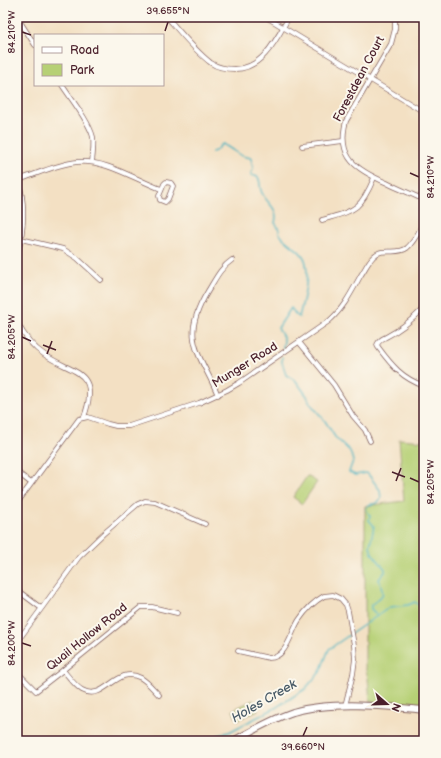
<svg xmlns="http://www.w3.org/2000/svg" width="441" height="758" font-family="'Balsamiq Sans',sans-serif">
<style>
.green{fill:#b6d075;stroke:#807850}
.lines{fill:none;stroke-linecap:round;stroke-linejoin:round}
.stream{stroke:#43b1bf;stroke-width:1.5}
.minor-casing{stroke:#856360;stroke-width:5.5}
.secondary-casing{stroke:#856360;stroke-width:8}
.minor{stroke:#fff;stroke-width:4}
.secondary{stroke:#fff;stroke-width:6}
.ticks{fill:none;stroke:#4a1f2b;stroke-width:1.5}
.labels{text-anchor:middle;dominant-baseline:central;stroke-width:4;stroke-linejoin:round;paint-order:stroke}
.street-label{font-size:12px;fill:#4a1f2b;stroke:#fbf7ec}
.water-label{font-size:13px;font-style:italic;fill:#475966;stroke:#fbf7ec}
.neatline{fill:none;stroke:#4a1f2b;stroke-width:1.5}
.ticks-label{font-size:10px;text-anchor:middle;fill:#4a1f2b}
</style>
<rect width="100%" height="100%" fill="#fbf7ec"/>
<filter id="ink" filterUnits="userSpaceOnUse"><feTurbulence type="fractalNoise" baseFrequency=".025" numOctaves="2"/><feDisplacementMap in="SourceGraphic" scale="8" xChannelSelector="R" yChannelSelector="G"/><feConvolveMatrix kernelMatrix="1 2 1 2 8 2 1 2 1" color-interpolation-filters="sRGB"/></filter>
<filter id="wash" filterUnits="userSpaceOnUse"><feTurbulence type="fractalNoise" baseFrequency=".012" numOctaves="4" result="noise"/><feDisplacementMap in="SourceGraphic" scale="16" xChannelSelector="R" yChannelSelector="G"/><feGaussianBlur stdDeviation="0.9" result="paint"/><feColorMatrix in="noise" values="0 0 0 0 0 0 0 0 0 0 0 0 0 0 0 0 0 1.4 0 .05"/><feComposite in="paint" operator="in"/></filter>
<g filter="url(#wash)">
<rect width="100%" height="100%" fill="#f3e0c3"/>
<g class="green">
<path d="M399,439L424,441V705L370,702L368,678L365,666V506L404,501Z"/>
<path d="M307,476L317,482L302,504L293,497Z"/>
<path d="M253,700L258,710L237,720L233,710Z"/>
</g>
<g class="lines">
<g class="stream">
<path d="M212,152L215,151L221,145L223,144L242,156L251,158L253,168L251,175L258,177C261,182 259,188 262,193C268,205 279,208 275,223C280,228 278,230 280,234C284,242 298,248 303,256C312,269 303,302 299,317L296,315L291,308L278,328L284,339L283,349"/>
<path d="M282,357V362L286,375L296,381L307,396L310,403L325,421L335,437L350,451L353,461L349,472L355,475L366,473L368,474L380,490L381,499L377,503L368,505L366,509L370,516L369,520L374,526L370,546L372,553L385,569V572L379,579C384,596 386,593 371,605V609L377,615"/>
<path d="M195,741L210,738L229,732L277,707L305,689L320,672L329,649L390,607L408,605L415,602L424,609"/>
</g>
</g>
</g>
<g filter="url(#ink)">
<g class="lines">
<g class="minor-casing">
<g id="minor">
<path d="M17,17L35,45"/>
<path d="M167,17C180,32 195,51 211,63C218,68 227,69 235,69C263,69 277,38 289,17"/>
<path d="M266,17L424,112"/>
<path d="M395,17V29L391,44L346,121C336,158 357,170 387,183C399,189 412,194 424,200"/>
<path d="M62,85C71,99 89,121 93,137C94,145 93,154 92,162"/>
<path d="M302,146L343,141"/>
<path d="M17,178C27,203 24,230 17,256"/>
<path d="M18,180C37,174 57,164 77,162C105,159 136,180 161,189"/>
<path d="M166,182L171,183L173,186L168,199L165,202L160,200L159,196L164,184Z"/>
<path d="M322,220C355,210 360,211 374,178"/>
<path d="M21,239L63,249L77,258L101,280"/>
<path d="M424,308C413,319 400,330 386,337C382,339 379,340 377,345L378,347C392,366 402,378 424,386"/>
<path d="M17,322C24,336 32,347 45,355C73,374 101,370 84,417"/>
<path d="M299,342L334,385L353,416L365,430L370,441"/>
<path d="M218,395C199,351 179,339 208,291C215,280 220,268 232,260"/>
<path d="M17,472L31,483"/>
<path d="M17,503L79,419L88,417L108,424L116,426H129L199,403L227,390L239,383L329,321C344,308 352,291 361,275C365,269 368,262 373,257C383,246 396,256 407,248C415,241 419,231 424,222"/>
<path d="M17,590L41,608"/>
<path d="M17,642L79,557L103,534L138,504L145,501L155,502L205,524"/>
<path d="M238,651L269,658C287,658 291,632 299,620C305,611 315,601 324,596L333,595L341,599L346,605L348,611L354,645L355,659L353,674L345,706"/>
<path d="M63,670C69,677 75,686 82,690C105,703 116,664 141,678C148,682 153,689 159,695"/>
<path d="M17,672L36,691L63,670L141,607H152L177,613"/>
</g>
</g>
<g class="secondary-casing">
<path id="secondary" d="M233,741C252,731 272,719 293,712C331,701 385,706 424,710"/>
</g>
<use href="#minor" class="minor"/>
<use href="#secondary" class="secondary"/>
</g>
</g>
<path class="ticks" d="M165,31L168,22M22,32L31,35M410,173L419,177M22,337L31,341M43,345L56,350M47,354L52,341M392,472L405,477M410,478L419,482M396,481L401,468M22,643L31,646M303,736L307,727"/>
<g class="labels">
<g class="street-label">
<text transform="translate(359 79) rotate(-62)">Forestdean Court</text>
<text transform="translate(245 365) rotate(-32)">Munger Road</text>
<text transform="translate(87 637) rotate(-39)">Quail Hollow Road</text>
</g>
<g class="water-label">
<text transform="translate(264 701) rotate(-30)">Holes Creek</text>
</g>
</g>
<rect width="441" height="758" fill="none" stroke="#fbf7ec" stroke-width="44"/>
<rect x="34" y="34" width="130" height="52" fill="#fbf7ec" stroke="#b4a19f"/>
<rect x="42" y="47" width="20" height="6" fill="#ffffff" stroke="#b4a19f"/>
<text x="70" y="54" font-size="12" fill="#4a1f2b">Road</text>
<rect x="42" y="64" width="20" height="12" fill="#b6d075" stroke="#b4a19f"/>
<text x="70" y="74" font-size="12" fill="#4a1f2b">Park</text>
<g transform="translate(387 704) rotate(110)" stroke="#fbf7ec" stroke-width="3" paint-order="stroke">
<path d="M0-3L7 15L0 10L-7 15Z" fill="#4a1f2b"/>
<text y="-6" font-size="11" font-weight="bold" text-anchor="middle" fill="#4a1f2b">N</text>
</g>
<rect x="22" y="22" width="397" height="714" class="neatline"/>
<g class="ticks-label">
<text x="168" y="14">39.655°N</text>
<text transform="translate(11 32) rotate(-90)" y="4">84.210°W</text>
<text transform="translate(430 177) rotate(-90)" y="4">84.210°W</text>
<text transform="translate(11 337) rotate(-90)" y="4">84.205°W</text>
<text transform="translate(430 482) rotate(-90)" y="4">84.205°W</text>
<text transform="translate(11 643) rotate(-90)" y="4">84.200°W</text>
<text x="303" y="750">39.660°N</text>
</g>
</svg>
